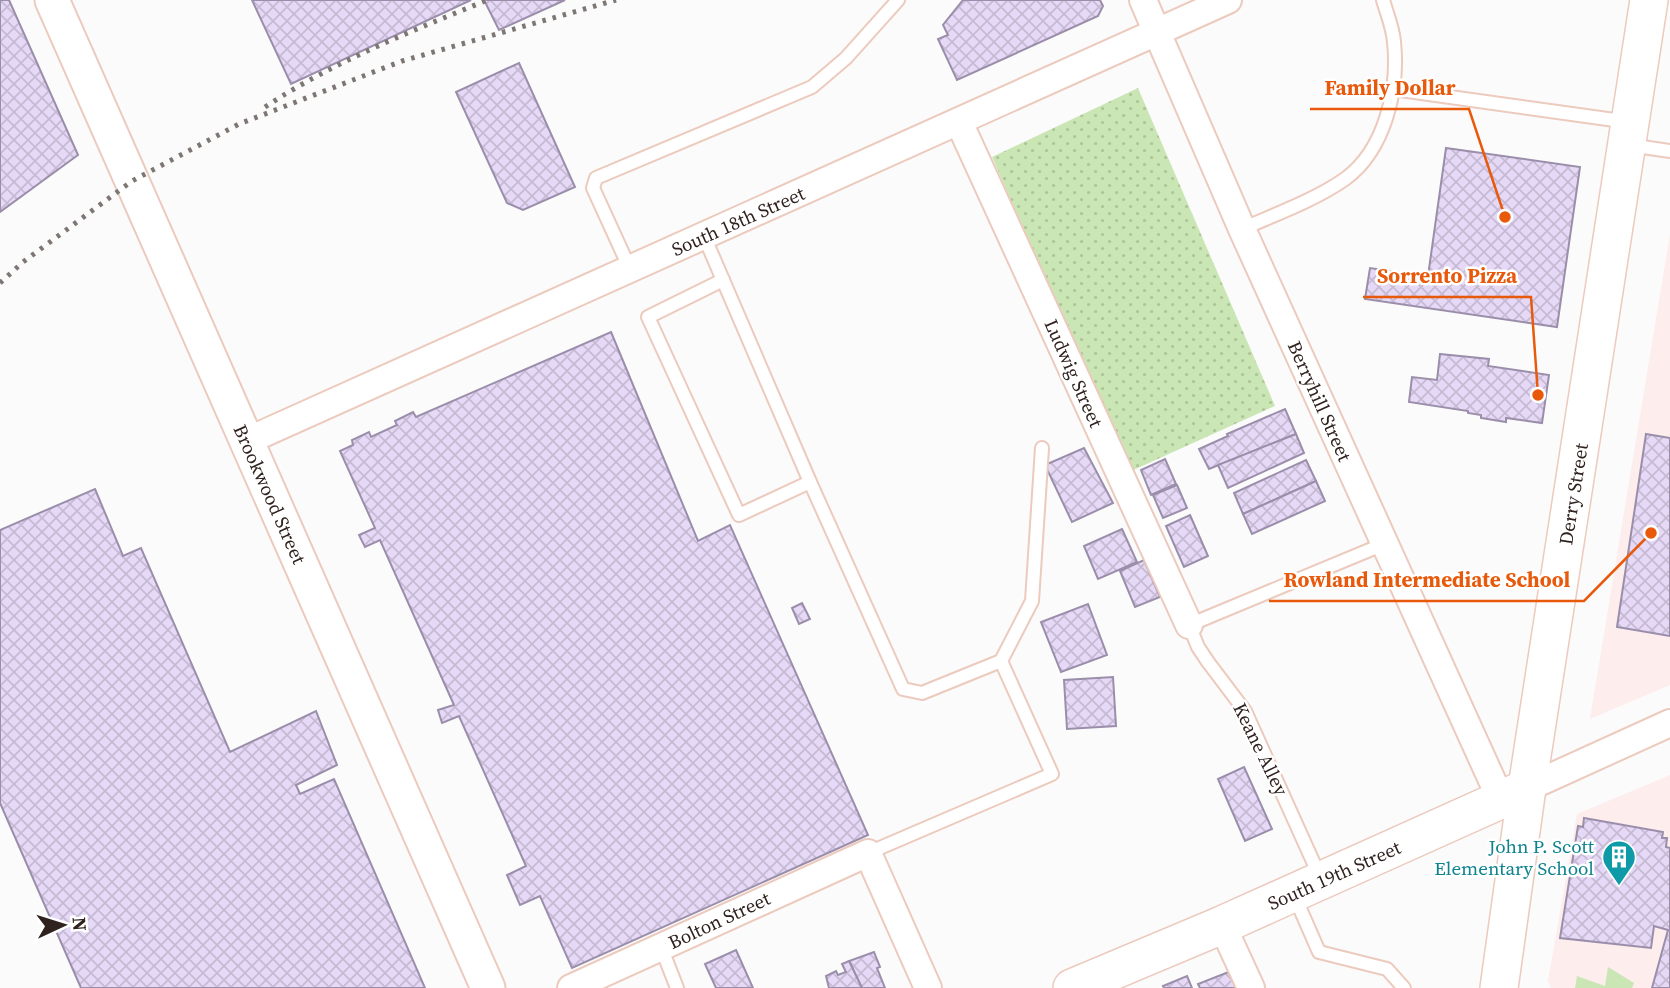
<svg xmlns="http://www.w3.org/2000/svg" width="1670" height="988" font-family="'Source Serif 4',serif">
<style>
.education{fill:#fdeded}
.grass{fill:url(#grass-dots)}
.park{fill:#cae6b4}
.building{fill:url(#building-cross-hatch);stroke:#9a8eaa;stroke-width:2}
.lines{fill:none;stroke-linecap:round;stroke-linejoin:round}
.service-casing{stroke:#eccabd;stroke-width:16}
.minor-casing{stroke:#eccabd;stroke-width:30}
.tertiary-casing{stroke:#eccabd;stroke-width:37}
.secondary-casing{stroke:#eccabd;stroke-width:40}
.service{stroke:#fff;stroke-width:12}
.minor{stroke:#fff;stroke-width:26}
.tertiary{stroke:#fff;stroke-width:33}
.secondary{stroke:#fff;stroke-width:37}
.rail{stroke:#7e7673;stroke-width:5;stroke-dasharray:3.5 7;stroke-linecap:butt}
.labels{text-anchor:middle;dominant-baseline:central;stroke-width:5;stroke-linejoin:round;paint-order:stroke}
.street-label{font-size:19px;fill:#30231f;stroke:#fff}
.culture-label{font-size:19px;fill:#0d838f;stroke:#fff;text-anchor:end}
.leader{fill:none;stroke:#e8590c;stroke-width:2.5}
.callout-dot{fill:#e8590c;stroke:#fff;stroke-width:2.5}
.callout-label{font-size:21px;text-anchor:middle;font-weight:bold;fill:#e8590c;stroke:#fff;stroke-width:5;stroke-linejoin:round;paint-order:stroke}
</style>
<defs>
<pattern id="grass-dots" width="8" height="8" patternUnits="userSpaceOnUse" patternTransform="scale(1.75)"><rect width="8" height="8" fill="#cae6b4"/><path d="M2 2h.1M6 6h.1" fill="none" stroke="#aec59a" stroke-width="1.8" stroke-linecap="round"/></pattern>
<pattern id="building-cross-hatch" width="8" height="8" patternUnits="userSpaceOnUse" patternTransform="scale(1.75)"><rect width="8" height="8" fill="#e6d9f7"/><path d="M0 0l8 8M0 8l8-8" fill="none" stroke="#c6bad3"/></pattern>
</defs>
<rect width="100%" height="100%" fill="#fbfbfb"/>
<g class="education">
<path d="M1670,234V685L1590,719Z"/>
<path d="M1670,775V988H1551L1548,981L1577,814Z"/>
</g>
<path class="grass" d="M1138,88L1275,406L1129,472L992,157Z"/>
<path class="park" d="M1608,967L1634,983L1632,988H1575L1577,976L1605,986Z"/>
<g class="building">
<path d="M0,0H9L78,155L0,212Z"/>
<path d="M252,0H471L291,84Z"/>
<path d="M484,0H565L499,30Z"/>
<path d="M963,0H1100L1103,6L1098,16L957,80L938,39L948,35L943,25Z"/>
<path d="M519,63L575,187L523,210L507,203L456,92Z"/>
<path d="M1446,148L1580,167L1557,327L1365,299L1370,268L1428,276Z"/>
<path d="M611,332L698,541L730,525L868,835L572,968L540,896L520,905L507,875L526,866L459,716L442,723L438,710L454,705L380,540L365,547L359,535L375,528L340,451L353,445L352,440L369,432L371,437L397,425L395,421L413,412L416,417Z"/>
<path d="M1440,354L1489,359L1488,366L1549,375L1542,423L1506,418V422L1481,418V415L1468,413V411L1409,402L1412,377L1437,380Z"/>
<path d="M1285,409L1296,434L1209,469L1199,449L1228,436L1227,434Z"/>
<path d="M1296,434L1304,453L1228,488L1218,465Z"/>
<path d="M1646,434L1670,438V636L1617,627Z"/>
<path d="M1084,448L1113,503L1072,522L1045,465Z"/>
<path d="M1165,459L1176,484L1151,495L1141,470Z"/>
<path d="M1306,460L1316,481L1243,514L1234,493Z"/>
<path d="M1316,481L1325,501L1252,534L1243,514Z"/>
<path d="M1177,485L1187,508L1163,518L1153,495Z"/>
<path d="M95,489L123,556L141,548L230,752L316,711L337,765L296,785L300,794L334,779L425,988H81L0,803V530Z"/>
<path d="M1190,515L1208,556L1184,567L1166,526Z"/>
<path d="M1122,529L1137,562L1098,579L1084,546Z"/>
<path d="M1144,560L1160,597L1135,607L1120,571Z"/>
<path d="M802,603L810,619L799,624L792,608Z"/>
<path d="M1088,604L1107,655L1061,672L1041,622Z"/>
<path d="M1113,677L1116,726L1067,729L1064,680Z"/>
<path d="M1244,767L1272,829L1245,841L1218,779Z"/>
<path d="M1584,818L1663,832L1662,838H1667L1666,847L1670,848V988H1652L1668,930L1654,926L1651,948L1560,938L1578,826L1583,827Z"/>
<path d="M736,950L753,988H716L705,964Z"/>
<path d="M874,952L880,967L877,968L885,988H862L849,961Z"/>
<path d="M849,961L862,988H829L826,976L836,971L838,975L846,972L842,964Z"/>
<path d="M1231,971L1238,988H1200L1198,984Z"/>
<path d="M1187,976L1192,988H1164L1163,986Z"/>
</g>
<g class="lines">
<g class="service-casing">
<g id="service">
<path d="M1393,89L1629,122"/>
<path d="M1629,145L1670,151"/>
<path d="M1242,229C1276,214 1315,200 1345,179C1385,150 1399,89 1394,42C1393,28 1387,14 1383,0"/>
<path d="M704,236L810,482L903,689L922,693L1001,661L1052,774L868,853"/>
<path d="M630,269L593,188L596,178L812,87L846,58L898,0"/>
<path d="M723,280L648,317L739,515L810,482"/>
<path d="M1001,661L1032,601L1042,448"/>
<path d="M1320,877L1245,711L1208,662L1198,647L1189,625L1384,544"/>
<path d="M1294,895L1319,952L1387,969L1404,988"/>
<path d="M661,947L677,988"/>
</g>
</g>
<g class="minor-casing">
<g id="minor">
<path d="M1143,0L1242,229L1501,800"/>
<path d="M959,122L1189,625"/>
<path d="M247,441L1228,0"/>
<path d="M1527,788L1670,723"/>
<path d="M1222,925L1251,988"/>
<path d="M571,988L868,853L928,988"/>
</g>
</g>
<g class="tertiary-casing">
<path id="tertiary" d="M52,0L488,988"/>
</g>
<g class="secondary-casing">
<g id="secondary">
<path d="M1072,988L1222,925L1527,788"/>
<path d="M1499,988L1527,788L1649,0"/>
</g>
</g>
<use href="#service" class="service"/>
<use href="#minor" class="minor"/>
<use href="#tertiary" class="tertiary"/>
<use href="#secondary" class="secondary"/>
<g class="rail">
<path d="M265,107C333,62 409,32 485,1"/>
<path d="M0,283L23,262L132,181L239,124L402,61L616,0"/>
</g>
</g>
<defs>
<g id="building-pin" transform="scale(1.75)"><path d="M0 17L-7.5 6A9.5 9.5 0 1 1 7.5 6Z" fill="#0f9aa8" stroke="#fff"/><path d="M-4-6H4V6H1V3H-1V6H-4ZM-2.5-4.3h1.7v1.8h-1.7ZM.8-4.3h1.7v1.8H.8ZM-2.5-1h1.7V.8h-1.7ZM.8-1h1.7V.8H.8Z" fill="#fff"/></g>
</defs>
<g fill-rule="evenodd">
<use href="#building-pin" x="1619" y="857"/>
</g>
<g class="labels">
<g class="street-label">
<text transform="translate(738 221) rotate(-24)">South 18th Street</text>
<text transform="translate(1074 373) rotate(66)">Ludwig Street</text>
<text transform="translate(1320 401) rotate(66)">Berryhill Street</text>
<text transform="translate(270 494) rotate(66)">Brookwood Street</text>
<text transform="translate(1573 494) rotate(-81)">Derry Street</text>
<text transform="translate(1261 749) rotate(64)">Keane Alley</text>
<text transform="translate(1334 875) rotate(-24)">South 19th Street</text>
<text transform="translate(719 920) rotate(-25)">Bolton Street</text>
</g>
<g class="culture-label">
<text x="1594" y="846">John P. Scott<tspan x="1594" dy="22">Elementary School</tspan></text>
</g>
</g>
<path class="leader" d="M1505 217L1469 109H1310M1538 395L1531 297H1363M1651 533L1584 601H1269"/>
<g class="callout-dot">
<circle cx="1505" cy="217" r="7"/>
<circle cx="1538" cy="395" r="7"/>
<circle cx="1651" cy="533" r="7"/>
</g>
<g class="callout-label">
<text x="1390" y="95">Family Dollar</text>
<text x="1447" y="283">Sorrento Pizza</text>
<text x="1427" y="587">Rowland Intermediate School</text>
</g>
<g transform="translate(63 925) rotate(86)" stroke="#ffffff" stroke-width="5" paint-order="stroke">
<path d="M0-5L12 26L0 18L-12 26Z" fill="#30231f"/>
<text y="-10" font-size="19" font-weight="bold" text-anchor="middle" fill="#30231f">N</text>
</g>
</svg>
